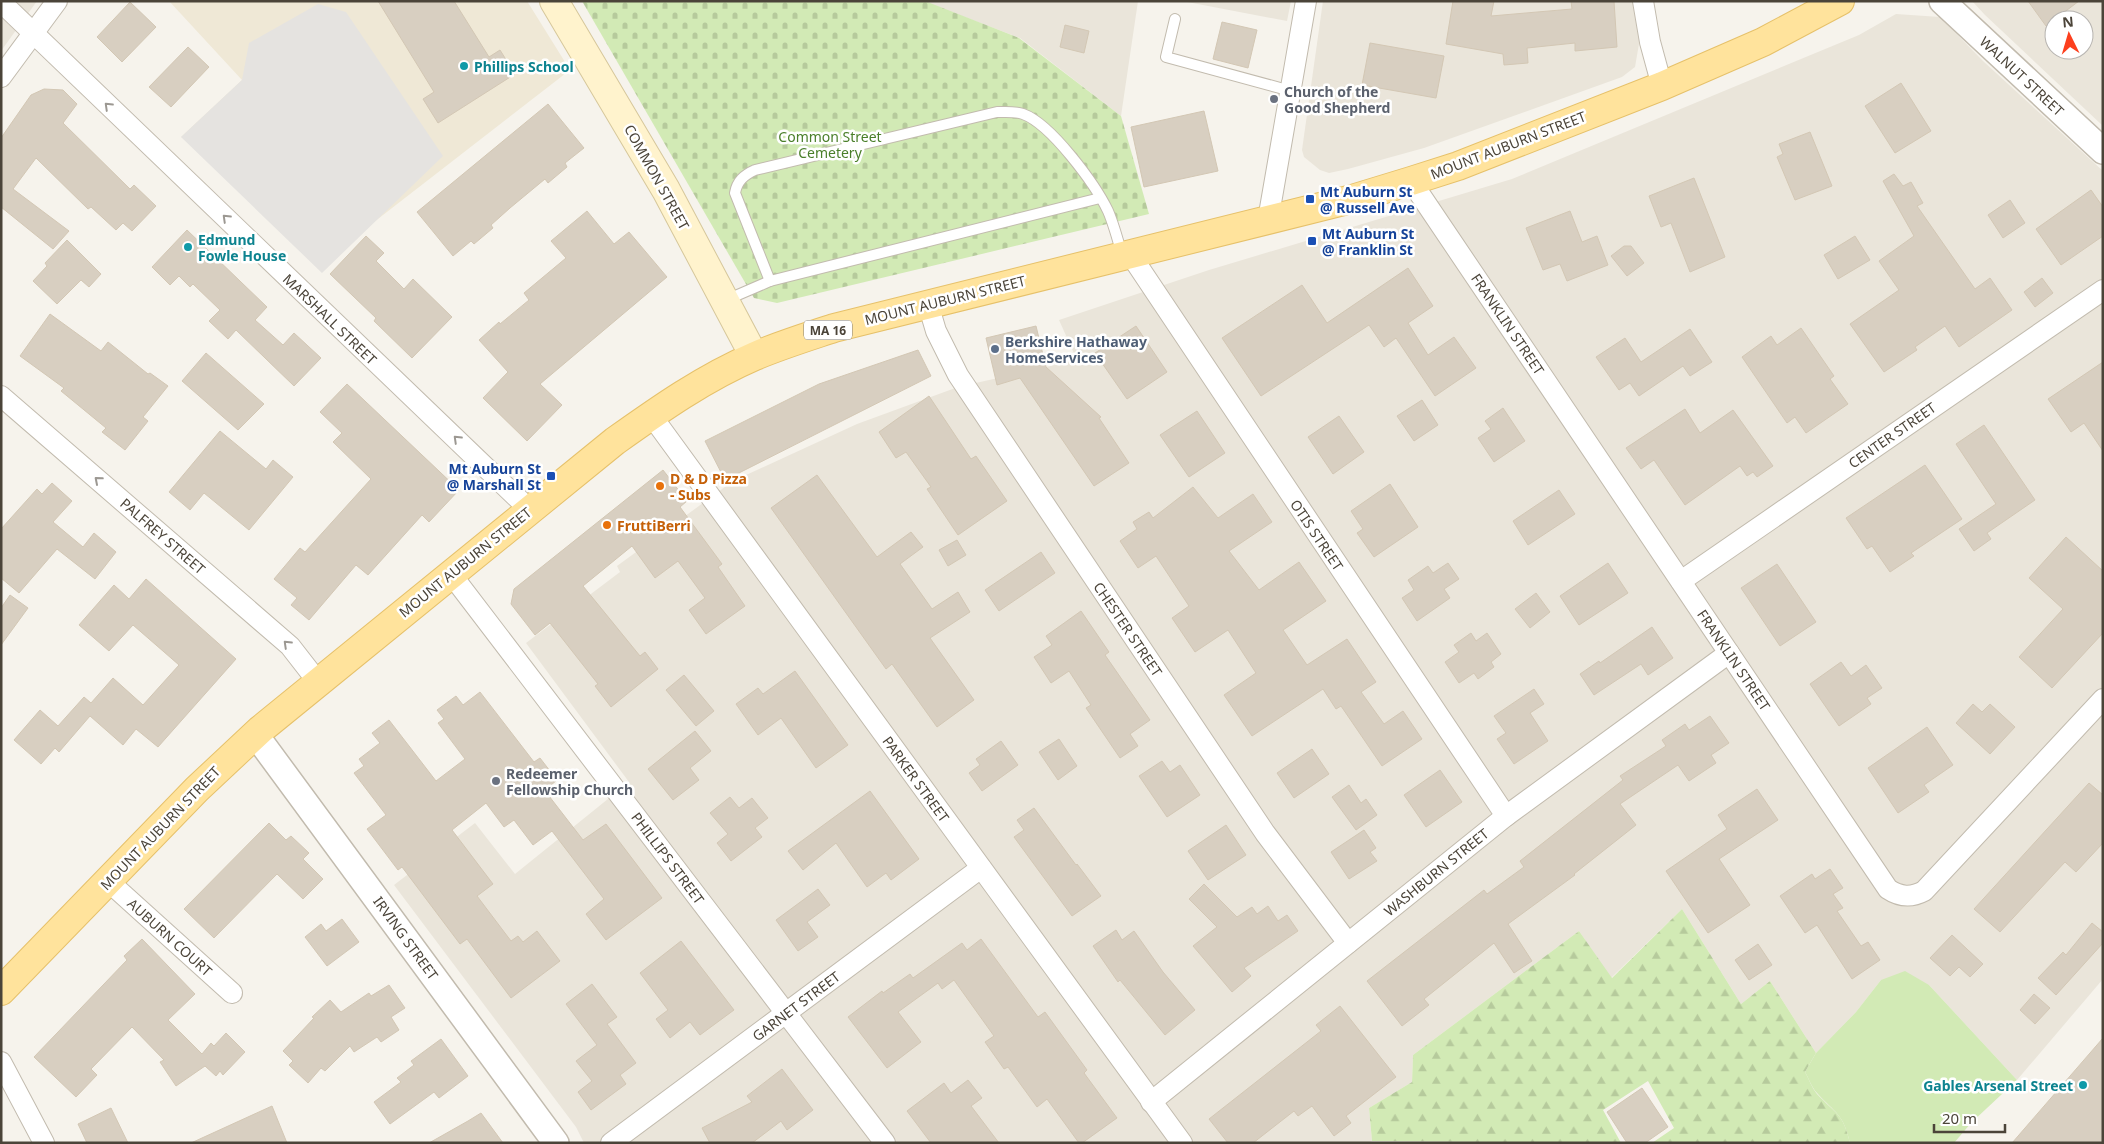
<svg xmlns="http://www.w3.org/2000/svg" width="2104" height="1144" font-family="'Noto Sans',sans-serif">
<style>
.residential{fill:#eae5da;fill-rule:evenodd}
.education{fill:#efe8d6}
.grass{fill:#d2eab5}
.forest{fill:url(#forest-firs)}
.cemetery{fill:url(#cemetery-stones)}
.parking{fill:#e5e3e0}
.building{fill:#d8cfc1;stroke:#d3c7b4}
.lines{fill:none;stroke-linecap:round;stroke-linejoin:round}
.service-casing{stroke:#c2bbae;stroke-width:12}
.minor-casing{stroke:#c2bbae;stroke-width:22}
.tertiary-casing{stroke:#c2bbae;stroke-width:28}
.secondary-casing{stroke:#d6c79b;stroke-width:30}
.primary-casing{stroke:#e6c16a;stroke-width:30}
.service{stroke:#fff;stroke-width:10}
.minor{stroke:#fff;stroke-width:20}
.tertiary{stroke:#fff;stroke-width:25}
.secondary{stroke:#fff3cd;stroke-width:28}
.primary{stroke:#ffe39c;stroke-width:28}
.oneway{stroke:#9c9892}
.culture-dot{fill:#0f9aa8;stroke:#fff;stroke-width:2}
.worship-dot{fill:#6b7280;stroke:#fff;stroke-width:2}
.transit-dot{fill:#1a4fb4;stroke:#fff;stroke-width:2}
.service-dot{fill:#5c6f8a;stroke:#fff;stroke-width:2}
.food-dot{fill:#e8710a;stroke:#fff;stroke-width:2}
.labels{text-anchor:middle;dominant-baseline:central;stroke-width:5;stroke-linejoin:round;paint-order:stroke}
.shield{fill:#fff;stroke:#817c74;stroke-width:1}
.shield-label{font-size:12px;font-weight:bold;fill:#4b4439}
.culture-label{font-size:14px;font-weight:bold;fill:#0d838f;stroke:#fff;text-anchor:start}
.street-label{font-size:14px;fill:#4b4439;stroke:#fff}
.worship-label{font-size:14px;font-weight:bold;fill:#5b616d;stroke:#fff;text-anchor:start}
.park-label{font-size:14px;fill:#4a7f2a;stroke:#fff}
.transit-label{font-size:14px;font-weight:bold;fill:#164399;stroke:#fff;text-anchor:start}
.service-label{font-size:14px;font-weight:bold;fill:#4e5e75;stroke:#fff;text-anchor:start}
.food-label{font-size:14px;font-weight:bold;fill:#c56008;stroke:#fff;text-anchor:start}
</style>
<defs>
<pattern id="forest-firs" width="22" height="20" patternUnits="userSpaceOnUse" patternTransform="scale(1.25)"><rect width="22" height="20" fill="#d2eab5"/><path d="M5 1l3.5 6h-7zM16 11l3.5 6h-7z" fill="#b6ca9c"/></pattern>
<pattern id="cemetery-stones" width="16" height="16" patternUnits="userSpaceOnUse" patternTransform="scale(1.25)"><rect width="16" height="16" fill="#d2eab5"/><path d="M2 7V4a2 2 0 0 1 4 0v3zM10 15v-3a2 2 0 0 1 4 0v3z" fill="#b6ca9c"/></pattern>
</defs>
<rect width="100%" height="100%" fill="#f6f3ec"/>
<g class="residential">
<path d="M1,1H37L1,51Z"/>
<path d="M1138,1L1121,116L1020,38L925,2Z"/>
<path d="M1182,1H1291L1287,21Z"/>
<path d="M1323,1H1635L1640,38L1635,67L1622,77L1424,148L1348,169L1329,173L1320,170L1304,157L1302,150Z"/>
<path d="M1972,1H2103V126L1985,15ZM2054,20H2084V50H2054Z"/>
<path d="M1896,14L1940,17L1983,61L2103,171V979L2017,1080L1929,985L1881,980L1856,1012L1816,1053L1770,981L1741,1004L1682,909L1611,978L1579,931L1413,1055L1412,1082L1369,1108L1372,1141L1368,1143H584L576,1127L394,885L475,823L515,874L629,782L526,643L620,572L617,566L733,481L857,424L958,387L1077,360L1059,320L1209,270L1512,179L1859,35Z"/>
</g>
<path class="education" d="M169,1H527L570,70L374,222L181,137L242,80Z"/>
<path class="grass" d="M1905,971L1929,985L2017,1080L1971,1123L1954,1143H1850C1843,1113 1836,1114 1817,1093C1812,1088 1809,1079 1805,1072L1816,1053L1856,1012L1881,980Z"/>
<path class="forest" d="M1682,909L1741,1004L1770,981L1816,1053L1805,1072C1809,1079 1812,1088 1817,1094C1836,1114 1843,1113 1850,1143H1652L1674,1128L1648,1081L1603,1110L1621,1143L1372,1141L1369,1108L1412,1082L1413,1055L1579,931L1612,978Z"/>
<path class="cemetery" d="M582,1H925L1019,38L1121,116L1149,214L777,303L754,298Z"/>
<path class="parking" d="M318,4L346,12L443,156L322,273L181,137L242,80L249,43Z"/>
<g class="building">
<path d="M378,1H454L489,57L500,50L515,74L438,123L423,99L434,92Z"/>
<path d="M1453,1H1494L1491,16L1572,9L1571,1H1614L1617,47L1575,51V43L1527,48L1528,63L1504,65L1503,54L1446,44Z"/>
<path d="M2028,1H2079L2046,26Z"/>
<path d="M130,2L156,27L122,62L97,37Z"/>
<path d="M1222,22L1257,30L1248,68L1213,59Z"/>
<path d="M1065,25L1089,31L1084,53L1060,47Z"/>
<path d="M1370,43L1444,56L1436,98L1362,85Z"/>
<path d="M188,47L209,67L171,107L149,87Z"/>
<path d="M1901,83L1931,131L1895,153L1865,106Z"/>
<path d="M44,89L63,90L77,104L63,123L130,189L134,185L156,206L132,231L123,223L116,230L91,207L88,209L36,158L13,189L69,231L53,249L1,207V138L31,95Z"/>
<path d="M548,104L584,148L565,163L567,167L548,183L545,179L510,208L491,225L493,228L474,244L471,241L453,256L417,212Z"/>
<path d="M1204,111L1218,171L1144,187L1131,127Z"/>
<path d="M1810,132L1832,186L1795,200L1777,157L1783,154L1779,144Z"/>
<path d="M1894,174L1903,186L1911,182L1923,203L1917,206L1975,289L1990,278L2012,310L1959,347L1945,326L1915,347L1917,350L1884,372L1850,324L1899,290L1879,261L1914,236L1883,181Z"/>
<path d="M1694,178L1725,257L1690,272L1671,223L1661,227L1649,196Z"/>
<path d="M2091,190L2103,207V236L2061,265L2036,229Z"/>
<path d="M2010,200L2025,223L2003,238L1988,215Z"/>
<path d="M587,211L614,244L629,232L667,277L540,384L562,405L527,441L483,398L508,372L479,340L499,322L500,324L529,300L524,293L566,258L551,241Z"/>
<path d="M1570,211L1582,242L1597,236L1608,265L1567,281L1560,264L1543,270L1526,228Z"/>
<path d="M187,230L267,307L255,320L283,345L294,333L321,358L294,386L236,330L228,339L209,321L220,310L193,284L190,287L179,276L170,285L152,267Z"/>
<path d="M366,236L384,253L376,261L404,289L413,279L452,317L412,358L374,321L376,318L330,274Z"/>
<path d="M1855,236L1870,260L1838,279L1824,255Z"/>
<path d="M67,240L101,274L89,287L81,280L57,304L33,281L47,266L45,263Z"/>
<path d="M1624,246H1631L1644,263L1627,276L1611,256Z"/>
<path d="M1408,268L1433,306L1408,323L1428,355L1454,337L1476,368L1435,396L1396,338L1384,347L1369,325L1261,396L1222,338L1302,285L1327,323Z"/>
<path d="M2042,278L2053,293L2035,307L2024,292Z"/>
<path d="M50,314L101,351L108,342L148,374L150,373L168,386L143,417L148,421L125,450L102,432L106,428L61,391L64,388L20,356Z"/>
<path d="M1036,326L1046,367L1101,417L1099,418L1129,463L1094,486L1020,378L997,385L986,338Z"/>
<path d="M1136,326L1167,372L1127,399L1095,353Z"/>
<path d="M1801,328L1834,376L1830,379L1848,404L1806,433L1795,417L1787,423L1742,357L1771,336L1777,345Z"/>
<path d="M1690,329L1712,362L1690,376L1683,366L1639,396L1630,383L1619,390L1596,357L1625,338L1641,362Z"/>
<path d="M918,350L931,376L725,480L705,441L819,384Z"/>
<path d="M206,353L264,404L238,430L182,381Z"/>
<path d="M2103,362V451L2084,423L2071,432L2048,399Z"/>
<path d="M347,384L459,490L429,522L422,515L368,575L356,565L309,620L291,605L297,598L274,579L300,548L305,552L371,479L333,442L342,433L320,412Z"/>
<path d="M929,396L971,459L976,456L1007,501L958,535L927,489L931,487L906,452L896,458L879,432Z"/>
<path d="M1422,400L1438,425L1414,441L1397,416Z"/>
<path d="M1503,408L1525,441L1494,462L1478,438L1491,429L1485,421Z"/>
<path d="M1685,409L1700,433L1733,410L1773,466L1757,477L1753,472L1747,476L1740,466L1685,505L1654,460L1641,469L1626,448Z"/>
<path d="M1197,411L1225,453L1189,477L1160,435Z"/>
<path d="M1339,416L1364,452L1333,474L1308,437Z"/>
<path d="M1984,425L2035,500L1987,533L1991,539L1974,551L1959,529L1996,504L1956,444Z"/>
<path d="M220,431L266,469L273,460L293,477L249,530L204,493L190,510L169,492Z"/>
<path d="M1925,465L1962,519L1911,553L1914,556L1890,572L1872,546L1867,549L1846,518Z"/>
<path d="M663,470L687,501L680,507L722,564L718,567L745,606L706,634L689,610L705,598L678,561L655,578L632,546L583,586L640,656L645,652L658,669L611,707L595,686L598,684L550,623L535,635L511,604L514,589Z"/>
<path d="M817,475L877,557L911,532L923,547L900,564L932,609L958,592L970,612L930,638L974,700L937,727L892,664L886,669L771,508Z"/>
<path d="M52,483L72,501L53,522L83,547L94,533L116,552L95,579L57,549L19,593L1,578V529L37,489L42,494Z"/>
<path d="M1390,484L1418,527L1374,557L1357,533L1363,529L1351,511Z"/>
<path d="M1193,487L1218,518L1253,494L1272,522L1229,551L1259,590L1299,562L1326,601L1283,630L1307,665L1347,639L1376,682L1361,692L1384,724L1403,711L1422,739L1382,766L1341,706L1336,709L1323,689L1252,736L1224,695L1256,673L1228,630L1195,652L1172,618L1189,606L1156,556L1138,568L1120,541L1137,529L1133,522L1149,512L1153,518Z"/>
<path d="M1559,490L1575,514L1528,545L1513,521Z"/>
<path d="M2066,537L2103,571V633L2052,688L2019,657L2063,609L2029,578Z"/>
<path d="M957,540L966,555L948,566L939,550Z"/>
<path d="M1041,552L1055,573L999,611L985,590Z"/>
<path d="M1448,563L1459,579L1444,589L1450,598L1417,621L1402,598L1414,590L1408,580L1428,566L1433,573Z"/>
<path d="M1608,563L1628,593L1579,625L1560,596Z"/>
<path d="M1777,564L1816,622L1780,646L1741,588Z"/>
<path d="M146,579L236,659L158,747L136,729L123,745L90,716L59,752L55,748L41,764L14,740L40,710L58,726L84,697L91,703L113,678L143,705L179,665L133,625L109,651L79,625L114,585L129,599Z"/>
<path d="M1536,593L1550,612L1530,628L1515,609Z"/>
<path d="M10,595L28,608L1,645V608Z"/>
<path d="M1081,611L1109,652L1105,655L1150,720L1130,734L1138,746L1120,758L1086,708L1091,705L1069,671L1051,683L1034,657L1052,645L1046,636Z"/>
<path d="M1652,627L1673,658L1648,675L1641,664L1594,695L1580,674L1599,661L1600,663Z"/>
<path d="M1471,633L1476,641L1487,633L1501,654L1491,662L1494,667L1478,679L1474,673L1459,683L1445,662L1459,652L1454,645Z"/>
<path d="M1841,662L1851,676L1866,665L1882,688L1867,698L1871,704L1839,726L1810,684Z"/>
<path d="M795,671L848,745L816,768L781,718L758,735L736,704L758,688L763,694Z"/>
<path d="M684,675L714,711L696,726L666,690Z"/>
<path d="M1534,689L1544,704L1530,713L1548,741L1514,764L1497,739L1506,733L1494,716Z"/>
<path d="M480,692L534,762L540,758L557,780L551,785L556,791L549,796L583,840L606,824L662,898L606,940L586,914L604,899L552,831L533,845L514,820L504,827L486,803L452,830L493,884L477,896L511,941L518,936L523,942L537,931L560,961L511,998L467,939L460,944L402,867L398,870L367,829L386,815L354,773L364,766L359,759L380,743L372,733L389,720L436,781L465,759L438,723L444,719L437,710L456,696L463,705Z"/>
<path d="M1973,704L1982,712L1990,704L2015,727L1990,754L1956,723Z"/>
<path d="M1710,716L1729,743L1711,755L1716,763L1689,781L1678,765L1620,804L1636,825L1574,874L1575,875L1508,924L1532,961L1514,973L1494,943L1424,999L1429,1005L1402,1026L1367,981L1484,890L1487,894L1524,867L1520,861L1623,780L1620,776L1666,746L1662,740L1685,724L1689,730Z"/>
<path d="M1927,727L1953,765L1924,785L1929,792L1898,813L1868,768Z"/>
<path d="M695,731L711,751L690,768L699,780L673,800L648,769Z"/>
<path d="M1059,739L1077,766L1058,780L1039,752Z"/>
<path d="M1001,741L1018,765L982,791L969,773L980,765L976,759Z"/>
<path d="M1312,749L1329,774L1294,798L1277,773Z"/>
<path d="M1162,761L1170,772L1180,765L1200,795L1167,817L1139,776Z"/>
<path d="M1440,770L1462,802L1426,827L1404,795Z"/>
<path d="M2089,783L2103,795V843L2076,872L2065,862L2000,932L1974,909Z"/>
<path d="M1349,785L1361,803L1366,799L1377,815L1356,830L1332,797Z"/>
<path d="M1757,789L1778,820L1719,859L1750,905L1708,933L1666,871L1727,829L1718,815Z"/>
<path d="M870,791L919,859L891,880L886,873L867,887L836,843L803,870L788,851Z"/>
<path d="M730,797L739,808L752,798L768,818L755,828L762,837L731,861L717,843L728,834L710,813Z"/>
<path d="M1034,808L1076,865L1077,864L1101,896L1072,916L1014,837L1024,830L1017,820Z"/>
<path d="M269,823L286,840L291,836L309,853L303,859L323,879L303,899L277,874L214,938L184,909Z"/>
<path d="M1226,825L1246,855L1208,880L1188,851Z"/>
<path d="M1364,830L1376,848L1370,852L1377,861L1349,879L1331,852Z"/>
<path d="M1830,869L1843,888L1833,894L1843,908L1837,911L1861,946L1868,942L1880,960L1852,979L1817,925L1805,933L1780,896L1812,874L1815,879Z"/>
<path d="M1204,884L1237,917L1252,907L1257,914L1268,906L1278,921L1287,915L1298,931L1244,968L1251,976L1232,992L1193,946L1217,927L1189,899Z"/>
<path d="M818,889L830,905L807,922L818,937L798,951L776,920Z"/>
<path d="M342,919L359,942L327,966L305,937L321,924L326,931Z"/>
<path d="M2092,923L2103,932V943L2056,995L2038,978L2063,952L2066,955Z"/>
<path d="M1116,930L1122,940L1134,931L1163,972L1195,1010L1165,1035L1120,980L1118,982L1093,946Z"/>
<path d="M1952,935L1983,964L1970,977L1959,967L1950,976L1930,958Z"/>
<path d="M142,939L195,994L168,1020L202,1054L211,1043L214,1046L226,1033L245,1052L223,1075L220,1071L216,1076L205,1066L176,1086L160,1062L164,1060L132,1027L91,1069L97,1075L76,1097L34,1057L127,960L124,956Z"/>
<path d="M981,939L1038,1017L1045,1012L1087,1070L1084,1073L1117,1118L1082,1143H1079L1047,1099L1037,1107L1008,1067L1004,1069L985,1042L994,1036L954,980L942,989L938,983L898,1012L921,1042L887,1068L848,1017L882,991L883,993L910,974L913,978L962,943L967,950Z"/>
<path d="M681,941L734,1010L700,1035L690,1022L670,1038L656,1019L668,1010L640,973Z"/>
<path d="M1758,944L1772,965L1749,980L1735,960Z"/>
<path d="M592,984L617,1017L607,1024L636,1063L620,1075L626,1084L591,1110L578,1092L592,1081L576,1061L597,1045L566,1004Z"/>
<path d="M389,985L405,1008L391,1017L399,1030L381,1042L377,1037L354,1052L350,1046L325,1071L321,1068L308,1083L289,1065L293,1061L283,1051L314,1018L312,1017L330,1000L341,1012L369,993L371,996Z"/>
<path d="M2034,994L2050,1008L2035,1024L2020,1010Z"/>
<path d="M1340,1006L1396,1077L1346,1116L1351,1123L1334,1136L1312,1106L1298,1116L1294,1111L1253,1143H1228L1209,1119L1321,1031L1316,1025Z"/>
<path d="M2103,1038V1143H2012Z"/>
<path d="M441,1039L468,1076L439,1098L434,1092L390,1124L374,1102L401,1082L397,1078L414,1065L411,1061Z"/>
<path d="M782,1069L813,1110L787,1130L781,1121L752,1143H710L702,1128L752,1102L747,1096Z"/>
<path d="M968,1080L982,1098L971,1106L999,1143H931L907,1111L944,1083L951,1093Z"/>
<path d="M1642,1088L1668,1127L1645,1143H1627L1607,1112Z"/>
<path d="M272,1106L287,1143H191Z"/>
<path d="M111,1108L128,1143H87L78,1124Z"/>
<path d="M481,1113L503,1143H429L468,1121Z"/>
</g>
<g class="lines">
<g class="service-casing">
<g id="service">
<path d="M1175,19L1166,57L1291,91"/>
<path d="M770,281L735,193C737,181 744,175 755,170L997,112C1006,112 1015,111 1023,114C1051,124 1095,184 1108,211C1114,225 1118,240 1122,255"/>
<path d="M726,300L770,281L1100,198"/>
</g>
</g>
<g class="minor-casing">
<g id="minor">
<path d="M1643,1L1650,42L1662,86"/>
<path d="M1,2L530,510"/>
<path d="M1,77L57,1"/>
<path d="M1411,181L1888,889C1900,897 1911,898 1924,891L2103,699"/>
<path d="M1268,220L1306,1"/>
<path d="M1130,254L1506,816"/>
<path d="M928,304L936,331L958,375L1265,833L1348,943"/>
<path d="M1,396L290,646L318,682"/>
<path d="M651,415L1182,1143"/>
<path d="M451,574L885,1143"/>
<path d="M1681,581L2103,290"/>
<path d="M108,881L232,993"/>
<path d="M1,1062L44,1143"/>
<path d="M1151,1102L1506,816L1729,653"/>
<path d="M611,1143L981,868"/>
</g>
</g>
<g class="tertiary-casing">
<g id="tertiary">
<path d="M1942,1L2103,151"/>
<path d="M255,734L556,1143"/>
</g>
</g>
<g class="secondary-casing">
<path id="secondary" d="M554,1L666,190L754,356"/>
</g>
<g class="primary-casing">
<path id="primary" d="M1,991L197,789L260,730L615,441C660,409 704,378 755,356C781,345 807,337 834,328L1352,199L1411,181L1458,166L1662,86L1763,42L1840,1"/>
</g>
<use href="#service" class="service"/>
<use href="#minor" class="minor"/>
<use href="#tertiary" class="tertiary"/>
<use href="#secondary" class="secondary"/>
<use href="#primary" class="primary"/>
</g>
<defs><path id="oneway-chevron" d="M-2-3.5L2.5 0L-2 3.5" fill="none" stroke-width="1.6" stroke-linecap="round" stroke-linejoin="round" transform="scale(1.25)"/></defs>
<g class="oneway">
<use href="#oneway-chevron" transform="translate(108 106) rotate(-136)"/>
<use href="#oneway-chevron" transform="translate(226 218) rotate(-136)"/>
<use href="#oneway-chevron" transform="translate(457 439) rotate(-136)"/>
<use href="#oneway-chevron" transform="translate(98 480) rotate(-139)"/>
<use href="#oneway-chevron" transform="translate(287 644) rotate(-136)"/>
</g>
<g class="culture-dot">
<circle cx="464" cy="66" r="5"/>
<circle cx="188" cy="247" r="5"/>
<circle cx="2083" cy="1085" r="5"/>
</g>
<g class="worship-dot">
<circle cx="1274" cy="99" r="5"/>
<circle cx="496" cy="781" r="5"/>
</g>
<g class="transit-dot">
<rect x="1305" y="194" width="10" height="10" rx="2.5"/>
<rect x="1307" y="236" width="10" height="10" rx="2.5"/>
<rect x="546" y="471" width="10" height="10" rx="2.5"/>
</g>
<circle class="service-dot" cx="995" cy="349" r="5"/>
<g class="food-dot">
<circle cx="660" cy="486" r="5"/>
<circle cx="607" cy="525" r="5"/>
</g>
<g class="labels">
<rect class="shield" x="804" y="320.5" width="48" height="19" rx="4"/>
<g class="shield-label">
<text x="828" y="330">MA 16</text>
</g>
<g class="culture-label">
<text x="474" y="66">Phillips School</text>
<text x="198" y="239">Edmund<tspan x="198" dy="16">Fowle House</tspan></text>
<text x="2073" y="1085" text-anchor="end">Gables Arsenal Street</text>
</g>
<g class="street-label">
<text transform="translate(2022 76) rotate(43)">WALNUT STREET</text>
<text transform="translate(1508 145) rotate(-21)">MOUNT AUBURN STREET</text>
<text transform="translate(657 177) rotate(61)">COMMON STREET</text>
<text transform="translate(945 300) rotate(-14)">MOUNT AUBURN STREET</text>
<text transform="translate(330 319) rotate(44)">MARSHALL STREET</text>
<text transform="translate(1508 324) rotate(56)">FRANKLIN STREET</text>
<text transform="translate(1892 435) rotate(-35)">CENTER STREET</text>
<text transform="translate(1317 535) rotate(56)">OTIS STREET</text>
<text transform="translate(163 536) rotate(41)">PALFREY STREET</text>
<text transform="translate(465 562) rotate(-39)">MOUNT AUBURN STREET</text>
<text transform="translate(1128 629) rotate(56)">CHESTER STREET</text>
<text transform="translate(1734 660) rotate(56)">FRANKLIN STREET</text>
<text transform="translate(916 779) rotate(54)">PARKER STREET</text>
<text transform="translate(160 828) rotate(-46)">MOUNT AUBURN STREET</text>
<text transform="translate(668 858) rotate(53)">PHILLIPS STREET</text>
<text transform="translate(1436 872) rotate(-39)">WASHBURN STREET</text>
<text transform="translate(170 937) rotate(42)">AUBURN COURT</text>
<text transform="translate(406 938) rotate(54)">IRVING STREET</text>
<text transform="translate(796 1006) rotate(-37)">GARNET STREET</text>
</g>
<g class="worship-label">
<text x="1284" y="91">Church of the<tspan x="1284" dy="16">Good Shepherd</tspan></text>
<text x="506" y="773">Redeemer<tspan x="506" dy="16">Fellowship Church</tspan></text>
</g>
<g class="park-label">
<text x="830" y="136">Common Street<tspan x="830" dy="16">Cemetery</tspan></text>
</g>
<g class="transit-label">
<text x="1320" y="191">Mt Auburn St<tspan x="1320" dy="16">@ Russell Ave</tspan></text>
<text x="1322" y="233">Mt Auburn St<tspan x="1322" dy="16">@ Franklin St</tspan></text>
<text x="541" y="468" text-anchor="end">Mt Auburn St<tspan x="541" dy="16">@ Marshall St</tspan></text>
</g>
<g class="service-label">
<text x="1005" y="341">Berkshire Hathaway<tspan x="1005" dy="16">HomeServices</tspan></text>
</g>
<g class="food-label">
<text x="670" y="478">D &amp; D Pizza<tspan x="670" dy="16">- Subs</tspan></text>
<text x="617" y="525">FruttiBerri</text>
</g>
</g>
<rect width="2104" height="1144" fill="none" stroke="#4b4439" stroke-width="5"/>
<g transform="translate(2069 35) rotate(355)"><circle r="24" fill="#ffffff" stroke="#b7b4b0"/>
<path d="M0-4L9 19L0 12L-9 19Z" fill="#fc3f1d"/>
<text y="-8" font-size="14" font-weight="bold" text-anchor="middle" fill="#4b4439">N</text>
</g>
<path d="M1934 1124v8h71v-8" fill="none" stroke="#4b4439" stroke-width="2.5"/>
<text x="1942" y="1124" font-size="15" fill="#4b4439" stroke="#ffffff" stroke-width="4" paint-order="stroke">20 m</text>
</svg>
